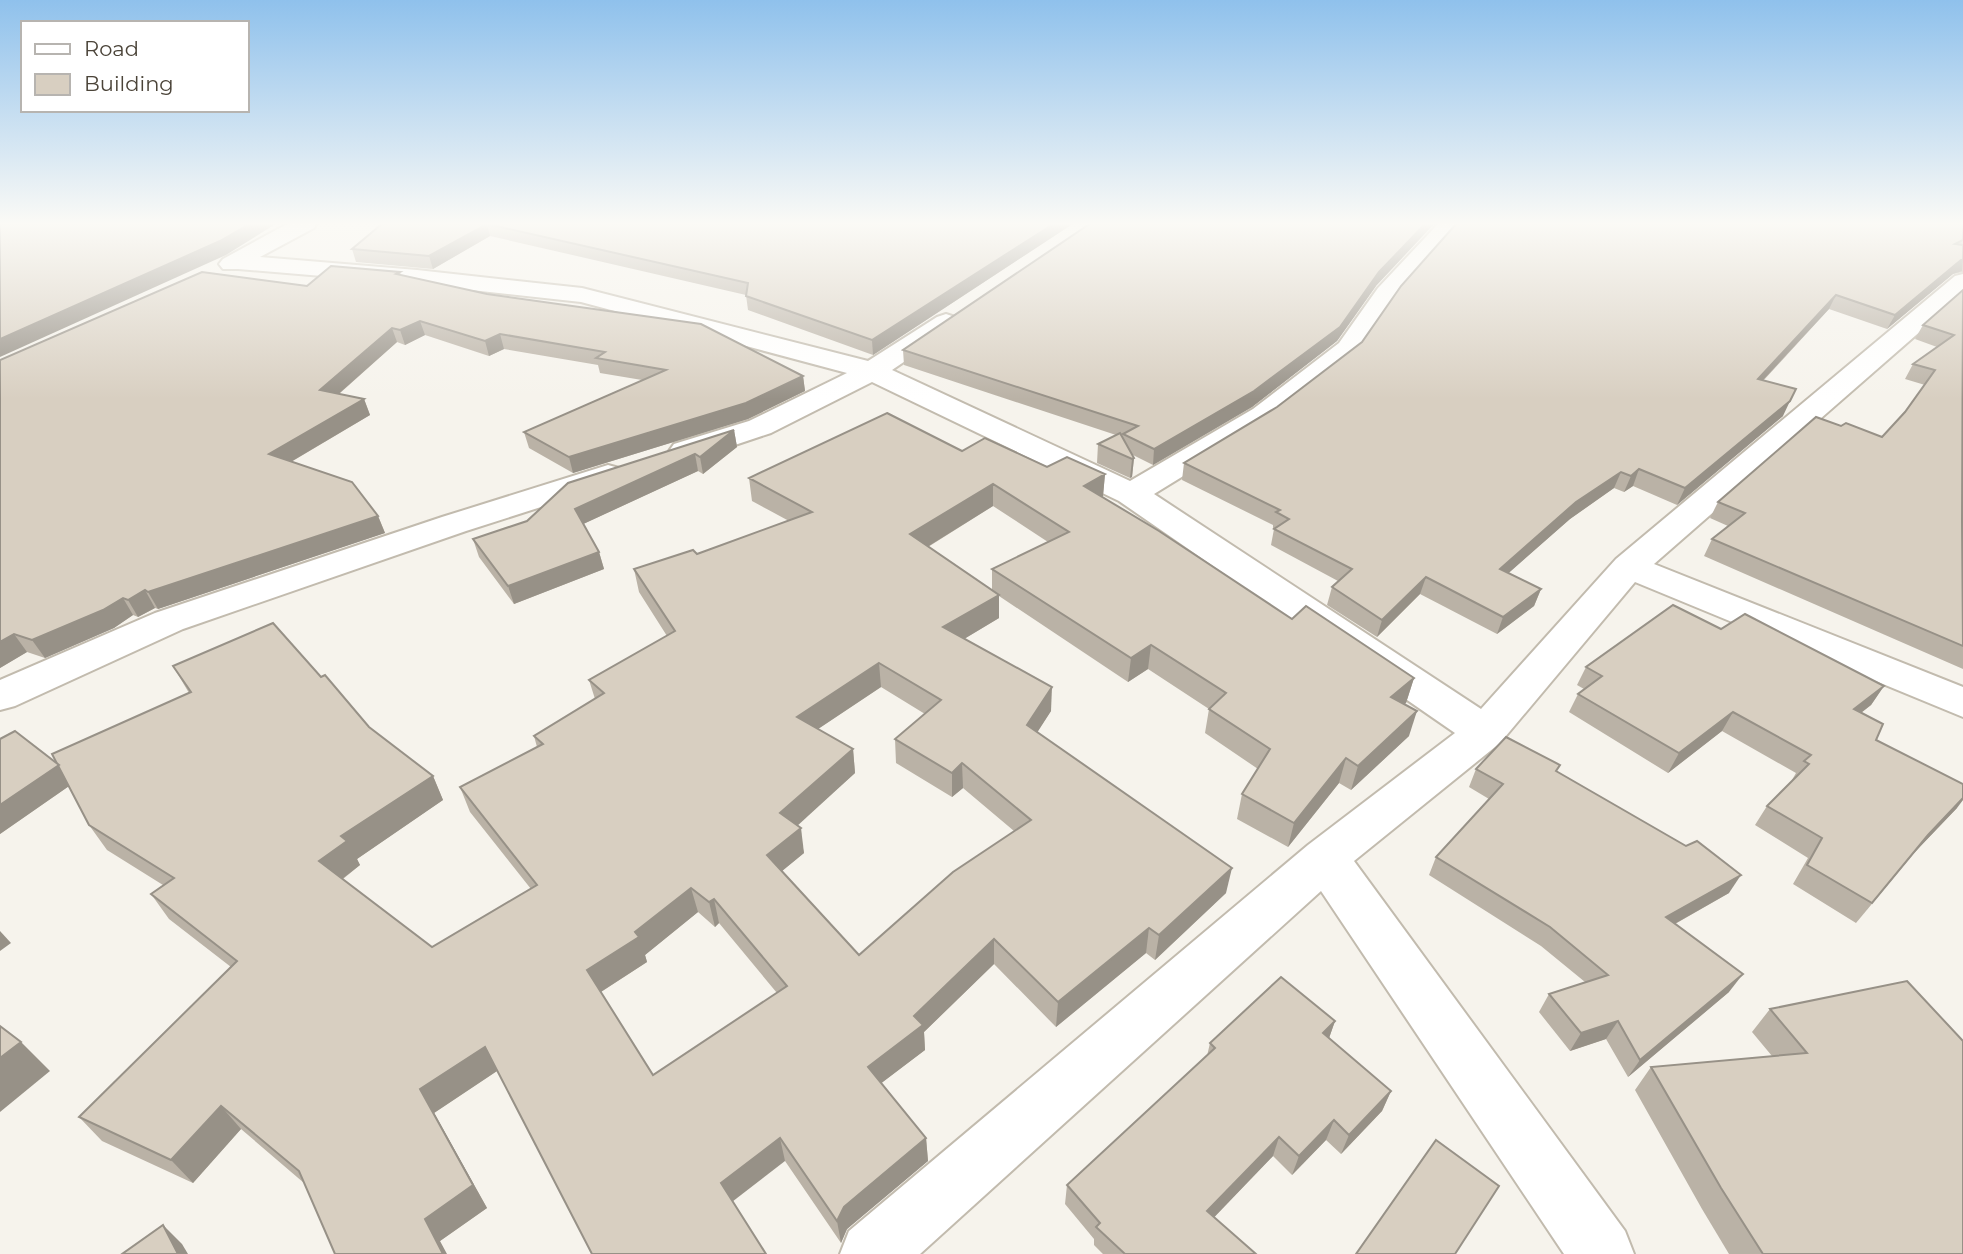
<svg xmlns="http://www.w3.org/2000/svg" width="1963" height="1254" font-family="Montserrat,sans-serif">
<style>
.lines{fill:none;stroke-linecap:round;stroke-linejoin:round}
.street-casing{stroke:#c2bbae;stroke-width:4}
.street{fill:#fff;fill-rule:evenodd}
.wall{fill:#bab2a6;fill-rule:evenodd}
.shaded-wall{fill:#979187}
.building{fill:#d8cfc1;stroke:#979187;stroke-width:2;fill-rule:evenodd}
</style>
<rect width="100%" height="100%" fill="#f6f3ec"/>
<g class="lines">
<g class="street-casing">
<g id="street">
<path d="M289,223H317L314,228L260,257L417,270L582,288L868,361L937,317L946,314L955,317L959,322L955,327L892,370L1130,481L1253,409L1339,343L1378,288L1439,223H1462L1396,298L1357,355L1273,421L1154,494L1481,709L1616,559L1955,276L1963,274V294L1654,564L1963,687V717L1635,582L1500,743L1354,861L1625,1231L1634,1254H1564L1321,891L920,1254H840L849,1231L1308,845L1455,733L1119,501L872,382L771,433L696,458L685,460L674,458L669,451L674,444L749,421L847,373L581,302L417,284L238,269H223L219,264L223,259Z"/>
<path d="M608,465L619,468L624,475L619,482L466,531L183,629L15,706L0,710V680L155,613L442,517Z"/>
</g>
</g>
<use href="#street" class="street"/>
</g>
<g class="wall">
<path d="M383,223H1074L873,355L748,310L746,295L490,236L433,269L356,262L352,249Z"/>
<path d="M1963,223V272L1953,274L1887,329L1829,309L1763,381L1783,416L1677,505L1633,486L1624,492L1614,488L1570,519L1508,573L1541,589L1534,606L1497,634L1420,594L1377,637L1327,605L1332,587L1338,581L1271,545L1274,529H1273V525L1182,480L1184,463L1277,407L1362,342Z"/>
<path d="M400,272L401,275L803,376L805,391L748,419L573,473L529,448L524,432L642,380L600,373L598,365L504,349L489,356L425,335L405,345L397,342L339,394L364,399L370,415L291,462L378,516L385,533L158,609L155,608L138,617L133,615L114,628L45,658L27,652L0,668V360L307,286Z"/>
<path d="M1376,286L1337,341L1252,407L1153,465L1131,454L1134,458L1132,477L1130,478L1097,463L1098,444L1116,435L904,365L903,350Z"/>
<path d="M1963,290V669L1704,556L1712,539L1728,526L1710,518L1718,502L1841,426L1882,437L1905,412L1925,385L1905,379L1913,364L1937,347L1915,339L1923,325Z"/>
<path d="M734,430L737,447L703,474L698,471L583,524L599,552L604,569L514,604L479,557L473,539L527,521Z"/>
<path d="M962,451L1047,467L1105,474L1103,496L1102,497L1292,619L1414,678L1406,703L1404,704L1409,736L1351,790L1339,783L1288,847L1237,819L1242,794L1258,769L1205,733L1209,709L1148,669L1128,682L999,596V618L964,639L1051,711L1037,732L1226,893L1155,960L1146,953L1056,1027L994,964L924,1032L925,1050L881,1083L926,1138L928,1161L847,1229L841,1243L785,1161L497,1071L434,1113L487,1208L440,1241L304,1183L241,1129L193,1183L102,1141L79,1117L231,967L169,919L151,894L163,885L107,850L89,825L69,786L0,834V739L58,764L189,693L173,666L321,677L369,727L433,776L443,800L357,859L360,865L343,879L432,947L531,889L470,812L460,787L537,747L534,736L595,699L589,680L667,636L639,592L634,569L697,554L789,521L752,501L749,478ZM993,506L1048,542L992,569V590L928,547ZM881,687L925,714L895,739L896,763L952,797L963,788L1014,831L859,955L782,871L804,853L797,825L855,773L853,749L818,729ZM698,912L715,927L719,923L777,993L653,1075L601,992L647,962L645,955Z"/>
<path d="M1721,629L1884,686L1871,705L1861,713L1876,740L1957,808L1913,854L1856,923L1793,884L1808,858L1755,825L1767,806L1793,781L1792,780L1796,773L1722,731L1668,773L1569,712L1578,694L1584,689L1577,685L1586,667Z"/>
<path d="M1476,769L1558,772L1729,893L1675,924L1729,992L1628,1077L1606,1039L1570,1051L1539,1012L1549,994L1585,982L1541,946L1429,875L1436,857L1489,799L1469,787Z"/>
<path d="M1907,981L1963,1254H1729L1702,1209L1635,1090L1651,1067L1772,1056L1752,1032L1770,1009Z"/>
<path d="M1335,1021L1329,1038L1391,1091L1382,1111L1341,1154L1326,1140L1292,1175L1273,1156L1214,1217L1256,1254H1103L1094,1245V1239L1065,1204L1067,1185L1207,1056L1210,1043Z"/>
</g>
<g class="shaded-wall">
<path d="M251,223H277L226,255L0,357V339Z"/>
<path d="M1055,223H1074L873,355L872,340Z"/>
<path d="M1426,223H1435L1376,286L1337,341L1252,407L1153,465L1154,449L1379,272Z"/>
<path d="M487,224L490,236L433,269L429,256Z"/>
<path d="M1961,260H1963L1962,271L1953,274L1887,329L1895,315Z"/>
<path d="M1836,295L1829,309L1750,394L1758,379Z"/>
<path d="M420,321L425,335L405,345L400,330Z"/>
<path d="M392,328L397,342L326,405L320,390Z"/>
<path d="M500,334L504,349L489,356L485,341Z"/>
<path d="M803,376L805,391L748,419L573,473L569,457Z"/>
<path d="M364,399L370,415L277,470L269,454Z"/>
<path d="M1790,401L1783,416L1677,505L1685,488Z"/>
<path d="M734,430L737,447L703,474L700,457Z"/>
<path d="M695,454L698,471L579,526L575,509Z"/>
<path d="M1134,458L1132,477L1130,478L1132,459Z"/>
<path d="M1639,469L1633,486L1624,492L1631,476Z"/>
<path d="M1621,472L1614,488L1570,519L1494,586L1500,569L1576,502Z"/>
<path d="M1105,474L1103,496L1082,508L1084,486Z"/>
<path d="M993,484V506L911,557L910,534Z"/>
<path d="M378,516L385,533L158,609L148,592Z"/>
<path d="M599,552L604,569L514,604L508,586Z"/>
<path d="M1426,577L1420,594L1377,637L1382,620Z"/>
<path d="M1541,589L1534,606L1497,634L1503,617Z"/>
<path d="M145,590L155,608L138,617L128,600Z"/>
<path d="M999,595V618L944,651L943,627Z"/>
<path d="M123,598L133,615L114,628L45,658L32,640Z"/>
<path d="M14,634L27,652L0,668V642Z"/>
<path d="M1151,645L1148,669L1128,682L1131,658Z"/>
<path d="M879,663L881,687L800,741L797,717Z"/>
<path d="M1414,678L1406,703L1384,721L1391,697Z"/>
<path d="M1884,686L1871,705L1841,728L1854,709Z"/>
<path d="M1052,687L1051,711L1026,750L1027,725Z"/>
<path d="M1417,711L1409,736L1351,790L1358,766Z"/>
<path d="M1733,712L1722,731L1668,773L1679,753Z"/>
<path d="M853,749L855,773L784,838L780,813Z"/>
<path d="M1346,758L1339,783L1288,847L1294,823Z"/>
<path d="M962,763L963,788L952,797V773Z"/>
<path d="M59,765L72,784L0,834V805Z"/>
<path d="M433,776L443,800L357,859L360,865L333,886L319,861L341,836Z"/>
<path d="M1963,798V800L1957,808L1913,854L1856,923L1928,835Z"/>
<path d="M801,828L804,853L771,880L767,855Z"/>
<path d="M1232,868L1226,893L1155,960L1159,935Z"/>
<path d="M1741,875L1729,893L1655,935L1666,917Z"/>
<path d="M691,888L698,912L645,955L647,962L596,995L587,970Z"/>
<path d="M714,899L719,923L715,927L709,902Z"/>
<path d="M1149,928L1146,953L1056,1027L1058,1002Z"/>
<path d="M0,931L11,943L0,951Z"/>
<path d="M994,939V964L924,1032L925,1050L871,1091L868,1067L914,1016Z"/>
<path d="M1743,974L1729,992L1628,1077L1640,1060Z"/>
<path d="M1335,1021L1328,1041L1323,1033Z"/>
<path d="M1618,1021L1606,1039L1570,1051L1581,1033Z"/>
<path d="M21,1042L50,1071L0,1112V1058Z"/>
<path d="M485,1047L497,1071L434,1113L487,1208L440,1241L447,1254H443L425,1219L420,1089Z"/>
<path d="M1391,1091L1382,1111L1341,1154L1349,1135Z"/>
<path d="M221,1106L241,1129L193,1183L171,1160Z"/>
<path d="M1334,1120L1326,1140L1292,1175L1299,1156Z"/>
<path d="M1279,1137L1273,1156L1202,1230L1207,1211Z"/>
<path d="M780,1138L785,1161L728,1205L721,1183Z"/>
<path d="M926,1138L928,1161L847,1229L841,1243L837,1221L844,1207Z"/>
<path d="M163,1225L182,1244L188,1254H178Z"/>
</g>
<g class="building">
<path d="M0,223H251L220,241L0,339Z"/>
<path d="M383,223H1055L872,340L746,296L748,283L487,224L429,256L352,249Z"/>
<path d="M1091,223H1426L1379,272L1340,327L1254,391L1154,449L1123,434L1138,426L903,350Z"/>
<path d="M1457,223H1963V240L1955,244L1963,245V260H1961L1895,315L1836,295L1758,379L1796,389L1790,401L1685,488L1639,469L1631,476L1621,472L1576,502L1500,569L1541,589L1503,617L1426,577L1382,620L1332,587L1352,569L1274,529L1289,519L1276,512L1280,510L1184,463L1277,407L1362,342L1401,286Z"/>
<path d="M331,266L400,272L396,274L487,294L701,324L803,376L746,403L569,457L524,432L666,370L596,358L605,352L500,334L485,341L420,321L400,330L392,328L320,390L364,399L269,454L352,482L378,516L148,592L145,590L128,600L123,598L103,610L32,640L14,634L0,642V360L202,272L307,286Z"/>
<path d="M1963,290L1962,522L1963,646L1712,539L1745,513L1718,502L1816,417L1841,426L1846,423L1882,437L1905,412L1935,370L1913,364L1954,335L1923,325Z"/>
<path d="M887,413L962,451L985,438L1047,467L1067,457L1105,474L1084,486L1159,531L1292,619L1306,606L1414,678L1391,697L1417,711L1358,766L1346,758L1294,823L1242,794L1270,749L1209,709L1226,693L1151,645L1131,658L992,569L1069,532L993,484L910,534L999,595L943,627L1052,687L1027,725L1232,868L1159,935L1149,928L1058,1002L994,939L914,1016L923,1025L868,1067L926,1138L844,1207L837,1221L780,1138L721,1183L766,1254H592L485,1047L420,1089L473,1185L425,1219L443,1254H335L299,1171L221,1106L171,1160L79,1117L237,961L151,894L174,878L89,825L52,754L191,692L173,666L273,623L321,677L325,675L369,727L433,776L341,836L347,841L319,861L432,947L537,885L460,787L543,744L534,736L604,693L589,680L675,631L634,569L693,550L697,554L812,512L749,478ZM879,663L941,700L895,739L952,773L962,763L1031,820L953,872L859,955L767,855L801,828L780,813L853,749L797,717ZM691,888L709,902L714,899L787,986L653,1075L587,970L639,937L635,932Z"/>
<path d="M734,430L700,457L695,454L575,509L599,552L508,586L473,539L527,521L568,483Z"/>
<path d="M1120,433L1134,458L1132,459L1098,444Z"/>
<path d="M1673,605L1721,629L1745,614L1884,686L1854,709L1883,724L1876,740L1963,784V798L1928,835L1872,903L1807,865L1822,838L1767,806L1809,764L1804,761L1811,755L1733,712L1679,753L1578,694L1602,676L1586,667Z"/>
<path d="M15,731L59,765L0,805V739Z"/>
<path d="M1506,737L1560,765L1556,771L1686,846L1697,841L1741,875L1666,917L1743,974L1640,1060L1618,1021L1581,1033L1549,994L1608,975L1550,927L1436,857L1503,784L1476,769Z"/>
<path d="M1281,977L1335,1021L1323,1033L1391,1091L1349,1135L1334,1120L1299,1156L1279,1137L1207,1211L1256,1254H1125L1096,1227L1100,1223L1067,1185L1215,1048L1210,1043Z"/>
<path d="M1907,981L1963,1041V1254H1763L1721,1188L1651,1067L1807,1053L1770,1009Z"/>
<path d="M0,1026L21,1042L0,1058Z"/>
<path d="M1436,1140L1499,1186L1455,1254H1356Z"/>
<path d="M163,1225L178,1254H122Z"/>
</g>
<linearGradient id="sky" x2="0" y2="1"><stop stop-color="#8fc1ec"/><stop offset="0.56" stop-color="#fbfaf6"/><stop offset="1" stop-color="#fbfaf6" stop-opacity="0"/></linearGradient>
<rect width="1963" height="399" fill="url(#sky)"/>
<rect x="21" y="21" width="228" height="91" fill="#ffffff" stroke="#b7b4b0" stroke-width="2"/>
<rect x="35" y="44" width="35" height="10" fill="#ffffff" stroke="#b7b4b0" stroke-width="2"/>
<text x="84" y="56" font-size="21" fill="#4b4439">Road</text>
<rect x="35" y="74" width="35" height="21" fill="#d8cfc1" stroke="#b7b4b0" stroke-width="2"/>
<text x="84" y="91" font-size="21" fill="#4b4439">Building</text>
</svg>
